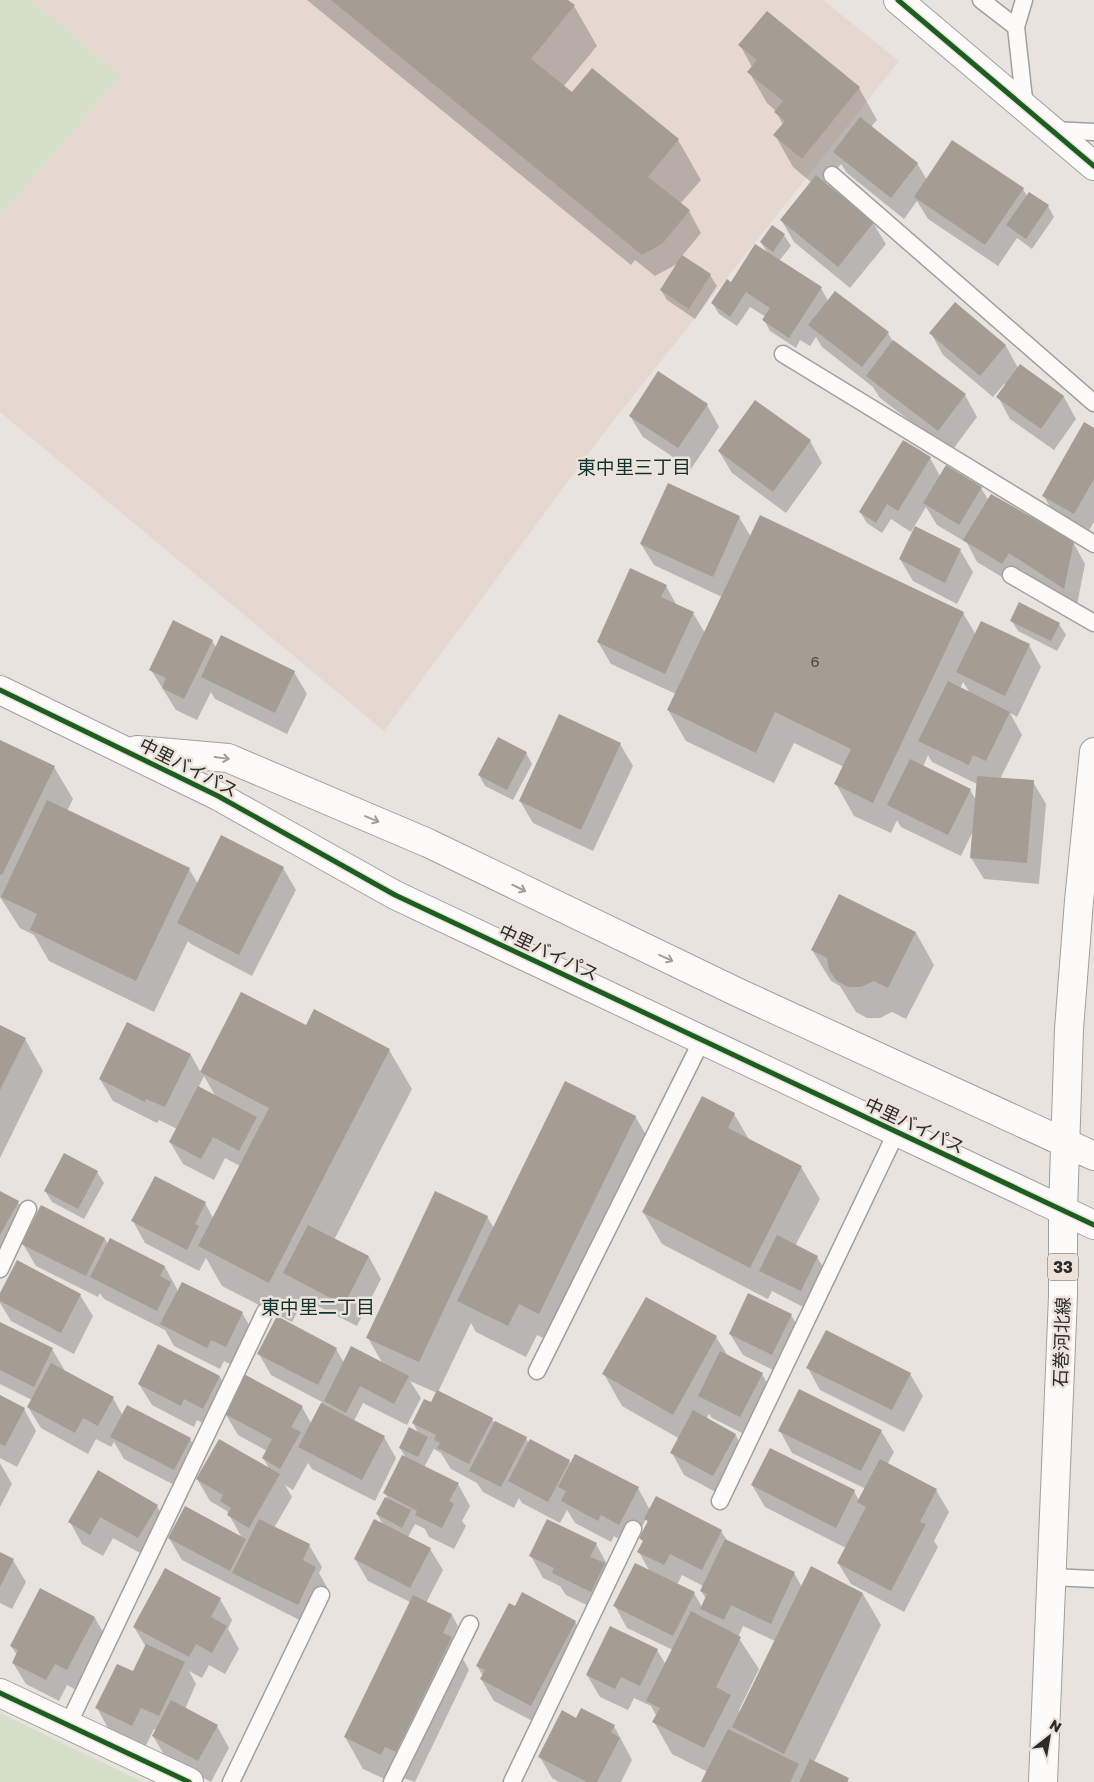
<svg xmlns="http://www.w3.org/2000/svg" width="1094" height="1782" font-family="'Golos Text','Noto Sans JP',sans-serif">
<style>
.education{fill:#e7d7d1}
.green{fill:#d6dfca}
.shadow{fill:#0003;fill-rule:evenodd}
.building{fill:#a59d94}
.lines{fill:none;stroke-linecap:round;stroke-linejoin:round}
.lane-casing{stroke:#a39f9c;stroke-width:19}
.street-casing{stroke:#a39f9c;stroke-width:30}
.secondary-casing{stroke:#a39f9c;stroke-width:30}
.primary-casing{stroke:#a39f9c;stroke-width:30}
.lane{stroke:#fcfbfa;stroke-width:16}
.street{stroke:#fcfbfa;stroke-width:28}
.secondary{stroke:#fcfbfa;stroke-width:28}
.primary{stroke:#fcfbfa;stroke-width:28}
.cycleway-casing{stroke:#ece3db;stroke-width:8}
.cycleway{stroke:#1b5e20;stroke-width:5}
.oneway{stroke:#9f9d9b}
.labels{text-anchor:middle;dominant-baseline:central;stroke-width:5;stroke-linejoin:round;paint-order:stroke}
.number-label{font-size:15px;fill:#4b4742}
.shield{fill:#ece3db;stroke:#66625d;stroke-width:1}
.shield-label{font-size:16px;font-weight:bold;fill:#2d2a27}
.street-label{font-size:18px;fill:#2d2a27;stroke:#ece3db}
.neighbourhood-label{font-size:19px;fill:#113433;stroke:#ece3db}
</style>
<rect width="100%" height="100%" fill="#e8e3df"/>
<path class="education" d="M0,0H823L899,61L603,434L384,731L0,412Z"/>
<g class="green">
<path d="M0,0H32L121,76L0,216Z"/>
<path d="M0,1713L143,1782H0Z"/>
</g>
<g class="shadow">
<path d="M307,0H566L574,6L597,46L563,87L572,94L678,140L701,180L680,204L689,211L701,233L682,256L710,275L717,286L695,319L667,300L661,290L679,263L655,276L635,260L631,265Z"/>
<path d="M767,13L859,88L877,120L871,127L917,163L927,180L1023,189L1027,196L1029,193L1048,206L1054,217L1032,249L1017,238L998,266L928,219L917,201L904,219L847,173L841,164L825,184L873,223L886,244L850,288L794,242L782,221L812,183L793,167L775,135L783,125L776,111L767,103L749,72L752,67L740,45Z"/>
<path d="M772,227L784,235L791,246L779,261L821,288L828,301L835,292L888,333L893,342L965,395L977,417L951,452L880,398L873,387L822,347L816,337L810,346L800,340L796,348L770,331L764,320L766,317L750,307L737,326L719,314L713,304L768,254L761,242Z"/>
<path d="M931,333L1006,346L1018,368L1020,365L1064,397L1076,419L1054,450L1010,419L998,397L1006,385L1004,384L993,397L943,355Z"/>
<path d="M707,405L719,427L691,469L643,437L630,416Z"/>
<path d="M1094,429V522L1086,535L1056,518L1044,496Z"/>
<path d="M810,441L822,463L786,513L732,473L719,451Z"/>
<path d="M930,458L940,476L981,488L989,501L1030,520L1032,517L1073,542L1085,564L1076,610L1015,585L977,562L967,543L937,525L926,507L911,532L891,519L882,533L867,523L860,512Z"/>
<path d="M739,517L751,537L963,613L976,635L1029,645L1041,667L1017,717L1010,713L1022,735L1000,779L1033,782L1046,804L1039,884L984,879L971,858L973,831L961,856L901,827L897,820L891,833L854,816L836,784L844,767L794,743L774,783L686,741L668,710L676,694L611,664L598,642L666,586L677,606L693,613L705,633L722,597L654,565L641,544ZM963,682L970,693L960,689ZM928,755L932,762L977,784L976,800L970,790L923,767Z"/>
<path d="M960,550L973,572L957,604L913,581L900,559Z"/>
<path d="M1012,621L1059,624L1066,635L1057,651L1018,631Z"/>
<path d="M212,641L216,647L294,672L307,694L287,734L215,699L211,692L197,720L176,710L151,670Z"/>
<path d="M0,741L54,767L73,799L67,811L189,869L198,884L283,868L296,890L252,976L191,944L188,941L154,1012L49,961L34,935L20,928L0,897Z"/>
<path d="M620,744L633,766L593,851L533,823L520,801Z"/>
<path d="M526,753L532,764L513,800L485,786L479,775Z"/>
<path d="M839,896L916,933L934,965L906,1019L892,1012L880,1018H867L856,1012L840,986L831,981L812,950Z"/>
<path d="M242,994L307,1027L389,1050L412,1089L334,1240L369,1257L381,1279L357,1326L304,1299L292,1322L222,1286L206,1258L199,1271L145,1243L133,1221L205,1203L213,1218L240,1166L225,1158L214,1180L183,1164L170,1142L177,1129L159,1120L157,1123L113,1101L100,1079L191,1055L201,1073ZM204,1076L216,1097L198,1088Z"/>
<path d="M0,1027L25,1039L43,1071L0,1158Z"/>
<path d="M734,1114L750,1141L801,1167L820,1199L795,1246L817,1257L830,1279L813,1312L772,1291L768,1299L662,1244L643,1212Z"/>
<path d="M635,1116L648,1138L557,1344L537,1335L526,1357L476,1332L471,1323L438,1392L492,1419L494,1422L526,1438L529,1444L569,1461L571,1464L638,1488L650,1510L721,1531L728,1542L794,1573L802,1587L863,1594L881,1625L814,1762L849,1782H702L708,1772L672,1754L654,1722L657,1717L651,1706L634,1698L628,1710L600,1697L587,1675L657,1650L666,1665L673,1650L627,1628L615,1606L650,1572L639,1552L644,1543L641,1538L648,1523L646,1519L632,1546L614,1536L611,1542L575,1523L567,1510L560,1523L522,1503L519,1498L514,1508L483,1492L477,1483L451,1469L441,1453L434,1449L424,1467L458,1484L470,1506L462,1521L466,1526L454,1549L429,1537L425,1529L415,1524L408,1537L430,1549L443,1570L426,1603L452,1615L458,1626L452,1639L469,1670L415,1782L403,1778L401,1782H391L363,1769L345,1737L410,1602L368,1581L355,1559L383,1525L377,1514L389,1501L385,1493L406,1458L400,1448L419,1434L413,1423L432,1404L437,1393L410,1381L421,1398L407,1425L363,1403L354,1421L384,1437L396,1458L375,1501L312,1469L308,1463L293,1490L285,1485L292,1497L274,1528L309,1545L322,1567L319,1573L328,1589L311,1626L182,1560L169,1538H242L227,1511L210,1501L197,1479L270,1470L263,1458L267,1451L238,1435L225,1413L216,1430L197,1420L194,1427L152,1405L139,1384L159,1346L220,1377L232,1399L302,1407L311,1423L322,1402L271,1375L259,1354L336,1349L344,1363L383,1364L368,1338L435,1193L487,1217L494,1228ZM682,1575L703,1586L701,1591L706,1599L702,1607L694,1593L677,1585ZM743,1626L775,1641L740,1713L739,1710L759,1669L738,1637Z"/>
<path d="M97,1172L104,1183L84,1219L52,1202L45,1191Z"/>
<path d="M0,1192L18,1202L30,1224L6,1268L0,1264Z"/>
<path d="M105,1239L108,1244L110,1239L165,1267L177,1289V1294L242,1313L255,1335L238,1368L224,1361L220,1369L174,1346L165,1330L104,1299L100,1293L98,1297L36,1266L23,1244Z"/>
<path d="M80,1295L93,1316L74,1354L11,1321L0,1303V1296Z"/>
<path d="M791,1315L804,1337L785,1376L743,1355L730,1334Z"/>
<path d="M0,1324L52,1349L65,1371L113,1398L123,1416L190,1439L202,1461L186,1491L124,1459L114,1442L111,1447L96,1439L88,1454L41,1428L28,1407L32,1400L0,1384Z"/>
<path d="M716,1337L728,1356L762,1374L774,1395L752,1438L712,1418L709,1414L706,1419L735,1434L747,1456L725,1497L684,1475L672,1453L680,1439L622,1406L604,1374Z"/>
<path d="M808,1368L910,1374L923,1396L904,1432L820,1390Z"/>
<path d="M0,1396L24,1409L36,1431L17,1467L0,1458Z"/>
<path d="M780,1431H881L894,1452L887,1465L936,1490L949,1512L934,1541L938,1547L904,1612L851,1584L838,1563L846,1548L765,1507L752,1485L854,1491L859,1501L866,1489L792,1453Z"/>
<path d="M0,1463L12,1484L0,1507Z"/>
<path d="M157,1506L169,1527L151,1559L113,1538L103,1556L82,1544L70,1522Z"/>
<path d="M596,1544L608,1566L607,1569L616,1586L603,1613L566,1595L560,1586L543,1578L531,1556Z"/>
<path d="M0,1553L13,1560L26,1582L12,1609L0,1603Z"/>
<path d="M220,1599L232,1620L228,1629L239,1649L225,1674L209,1665L202,1678L189,1671L196,1684L185,1709L217,1726L229,1748L211,1782L166,1758L153,1736L156,1730L154,1729L145,1747L109,1730L97,1708L134,1673L146,1647L134,1627Z"/>
<path d="M95,1618L107,1639L80,1692L67,1685L59,1701L26,1684L13,1663L17,1655L11,1646Z"/>
<path d="M575,1622L588,1644L544,1727L494,1701L481,1679L483,1676L477,1666Z"/>
<path d="M576,1720L614,1726L632,1760L621,1782H559L552,1778L540,1757Z"/>
</g>
<g class="building">
<path d="M331,0H568L575,5L531,59L572,92L592,68L679,139L648,177L690,210L663,243L642,255Z"/>
<path d="M767,11L860,87L802,159L773,135L785,121L774,112L783,101L747,72L757,60L738,45Z"/>
<path d="M860,117L918,163L891,198L833,152Z"/>
<path d="M952,140L1024,188L985,245L914,197Z"/>
<path d="M816,175L874,222L838,267L780,220Z"/>
<path d="M1029,192L1049,205L1026,239L1006,225Z"/>
<path d="M772,225L785,234L773,252L760,242Z"/>
<path d="M755,244L822,287L789,338L762,320L770,308L746,292L730,317L711,303L727,279L731,282Z"/>
<path d="M682,255L711,274L689,309L660,290Z"/>
<path d="M835,291L889,332L862,367L808,325Z"/>
<path d="M955,302L1006,345L980,376L929,333Z"/>
<path d="M893,340L966,394L938,431L866,376Z"/>
<path d="M1020,364L1064,396L1041,429L996,397Z"/>
<path d="M658,371L708,404L678,448L629,416Z"/>
<path d="M755,400L811,440L773,492L718,451Z"/>
<path d="M1084,422L1094,428V479L1074,514L1042,496Z"/>
<path d="M903,440L931,457L898,511L887,504L876,523L859,512Z"/>
<path d="M946,465L982,487L959,525L923,503Z"/>
<path d="M668,483L740,516L713,577L640,544Z"/>
<path d="M991,494L1074,541L1064,589L1009,553L1002,564L963,540Z"/>
<path d="M760,515L964,612L873,803L834,784L851,749L775,712L756,753L667,710Z"/>
<path d="M915,526L961,549L945,583L899,559Z"/>
<path d="M630,568L667,585L661,597L694,612L665,674L597,642Z"/>
<path d="M1019,602L1060,623L1051,641L1010,621Z"/>
<path d="M173,620L213,640L184,699L162,688L166,678L149,670Z"/>
<path d="M981,621L1030,644L1005,696L956,672Z"/>
<path d="M221,635L295,671L275,713L201,677Z"/>
<path d="M948,681L1010,712L986,761L973,755L969,765L918,741Z"/>
<path d="M559,714L621,743L581,830L519,801Z"/>
<path d="M498,737L527,752L507,790L478,775Z"/>
<path d="M0,740L55,766L2,875L0,874Z"/>
<path d="M910,759L971,789L948,835L887,805Z"/>
<path d="M977,776L1034,780L1027,863L970,858Z"/>
<path d="M47,800L190,868L136,981L30,930L37,914L1,897Z"/>
<path d="M221,835L284,867L239,955L177,923Z"/>
<path d="M839,894L916,932L888,988L874,981L861,987H848L837,981L829,970L827,958L811,950Z"/>
<path d="M241,992L306,1025L314,1009L390,1049L269,1283L198,1246L269,1108L200,1072Z"/>
<path d="M127,1022L191,1054L165,1107L146,1099L145,1102L99,1079Z"/>
<path d="M0,1025L26,1038L0,1090Z"/>
<path d="M565,1081L636,1116L539,1314L519,1304L508,1326L457,1301Z"/>
<path d="M198,1086L257,1117L239,1151L213,1137L201,1159L169,1142Z"/>
<path d="M702,1096L735,1113L728,1128L802,1166L750,1268L642,1212Z"/>
<path d="M64,1153L98,1171L78,1209L44,1191Z"/>
<path d="M155,1176L206,1202L195,1224L199,1226L187,1250L131,1221Z"/>
<path d="M0,1191L19,1201L0,1235Z"/>
<path d="M435,1191L488,1216L419,1362L366,1338Z"/>
<path d="M41,1205L105,1238L86,1276L21,1244Z"/>
<path d="M308,1225L369,1256L344,1305L283,1273Z"/>
<path d="M777,1235L818,1256L801,1291L759,1271Z"/>
<path d="M110,1238L165,1266L160,1276L171,1282L157,1311L90,1277Z"/>
<path d="M17,1260L81,1294L61,1333L0,1301V1293Z"/>
<path d="M182,1282L243,1312L226,1347L211,1340L207,1348L160,1324Z"/>
<path d="M748,1293L792,1314L772,1355L729,1334Z"/>
<path d="M646,1297L717,1336L673,1415L602,1374Z"/>
<path d="M277,1316L337,1348L318,1385L257,1354Z"/>
<path d="M0,1322L53,1348L34,1387L0,1370Z"/>
<path d="M826,1330L911,1373L892,1410L806,1368Z"/>
<path d="M158,1344L220,1376L203,1409L184,1399L181,1406L138,1384Z"/>
<path d="M351,1346L409,1376L394,1404L360,1386L346,1413L324,1401Z"/>
<path d="M720,1351L763,1373L740,1417L698,1396Z"/>
<path d="M51,1363L114,1397L98,1426L83,1418L75,1433L27,1407Z"/>
<path d="M244,1374L303,1406L291,1427L301,1432L280,1469L262,1458L272,1439L223,1413Z"/>
<path d="M799,1389L882,1430L861,1471L778,1431Z"/>
<path d="M437,1390L493,1418L469,1464L437,1448L440,1443L434,1440L436,1435L412,1423L424,1399L431,1402Z"/>
<path d="M0,1395L25,1408L5,1446L0,1444Z"/>
<path d="M321,1403L385,1436L362,1480L298,1447Z"/>
<path d="M127,1405L191,1438L174,1470L110,1437Z"/>
<path d="M693,1410L736,1434L713,1476L670,1453Z"/>
<path d="M495,1421L527,1437L501,1487L469,1471Z"/>
<path d="M409,1427L428,1437L418,1457L399,1448Z"/>
<path d="M219,1439L280,1474L249,1528L227,1515L231,1508L220,1501L223,1495L196,1479Z"/>
<path d="M530,1439L570,1460L548,1502L508,1481Z"/>
<path d="M770,1448L855,1490L836,1528L751,1485Z"/>
<path d="M575,1454L639,1487L619,1525L601,1515L598,1521L561,1501L566,1491L558,1487Z"/>
<path d="M402,1455L459,1483L449,1501L454,1504L442,1528L415,1515L417,1511L383,1493Z"/>
<path d="M880,1459L937,1489L920,1522L926,1524L891,1591L837,1563L866,1507L857,1502Z"/>
<path d="M98,1470L158,1505L138,1538L100,1517L90,1535L68,1522Z"/>
<path d="M656,1496L722,1530L702,1570L670,1554L664,1565L637,1552L643,1541L639,1538L648,1521L644,1519Z"/>
<path d="M385,1497L411,1510L402,1528L376,1514Z"/>
<path d="M185,1506L246,1539L230,1571L168,1538Z"/>
<path d="M259,1519L310,1544L303,1560L316,1567L298,1605L232,1573Z"/>
<path d="M374,1519L431,1548L410,1588L354,1559Z"/>
<path d="M547,1519L597,1543L590,1557L605,1563L591,1592L552,1573L554,1568L529,1556Z"/>
<path d="M725,1539L795,1572L771,1624L731,1605L724,1620L700,1609L707,1594L700,1591Z"/>
<path d="M0,1552L14,1559L0,1587Z"/>
<path d="M635,1563L695,1592L673,1636L613,1606Z"/>
<path d="M811,1566L863,1593L784,1754L732,1727Z"/>
<path d="M165,1568L221,1598L211,1617L227,1626L212,1653L196,1644L189,1657L133,1627Z"/>
<path d="M40,1588L95,1617L67,1670L55,1664L46,1680L12,1663L18,1650L10,1646Z"/>
<path d="M522,1592L576,1621L531,1706L480,1679L485,1670L476,1666L509,1603L515,1606Z"/>
<path d="M413,1595L452,1614L443,1633L452,1637L396,1752L385,1747L381,1755L344,1737Z"/>
<path d="M691,1611L741,1637L716,1687L731,1695L704,1748L652,1722L660,1708L646,1701Z"/>
<path d="M610,1626L658,1649L640,1686L621,1677L615,1689L586,1675Z"/>
<path d="M146,1644L185,1662L159,1716L141,1708L132,1726L95,1708L117,1664L133,1671Z"/>
<path d="M171,1700L218,1725L198,1761L152,1736Z"/>
<path d="M581,1708L615,1725L611,1732L620,1738L597,1782H587L538,1757L562,1710L576,1718Z"/>
<path d="M728,1729L799,1764L790,1782H701Z"/>
<path d="M810,1759L849,1778L847,1782H799Z"/>
</g>
<g class="lines">
<g class="lane-casing">
<g id="lane">
<path d="M981,0L1016,27"/>
<path d="M1024,0L1016,27L1025,108"/>
<path d="M1052,130L1094,132"/>
<path d="M832,175L1094,403"/>
<path d="M783,354L1094,544"/>
<path d="M1011,575L1094,623"/>
<path d="M0,1269L28,1209"/>
<path d="M537,1371L702,1040"/>
<path d="M720,1501L897,1131"/>
<path d="M1052,1577L1094,1579"/>
<path d="M68,1725L265,1312"/>
<path d="M231,1782L321,1595"/>
<path d="M392,1782L470,1624"/>
<path d="M512,1782L633,1529"/>
</g>
</g>
<g class="street-casing">
<g id="street">
<path d="M898,0L1094,166"/>
<path d="M0,1693L189,1782"/>
</g>
</g>
<g class="secondary-casing">
<g id="secondary">
<path d="M0,690L218,796L395,895L1094,1225"/>
<path d="M137,750L228,758L428,843L739,993L1094,1156"/>
</g>
</g>
<g class="primary-casing">
<path id="primary" d="M1043,1782L1063,1296V1210L1069,1029L1079,901L1094,752"/>
</g>
<use href="#lane" class="lane"/>
<use href="#street" class="street"/>
<use href="#secondary" class="secondary"/>
<use href="#primary" class="primary"/>
<g class="cycleway-casing">
<g id="cycleway">
<path d="M898,0L1094,166"/>
<path d="M0,690L218,796L395,895L1094,1225"/>
<path d="M0,1693L189,1782"/>
</g>
</g>
<use href="#cycleway" class="cycleway"/>
</g>
<defs><path id="oneway-shaft" d="M-6 0H5M1.5-3L5.5 0L1.5 3" fill="none" stroke-width="1.6" stroke-linecap="round" stroke-linejoin="round" transform="scale(1.25)"/></defs>
<g class="oneway">
<use href="#oneway-shaft" transform="translate(222 758) rotate(8)"/>
<use href="#oneway-shaft" transform="translate(372 819) rotate(23)"/>
<use href="#oneway-shaft" transform="translate(519 888) rotate(26)"/>
<use href="#oneway-shaft" transform="translate(666 958) rotate(25)"/>
</g>
<g class="labels">
<g class="number-label">
<text x="815" y="661">6</text>
</g>
<rect class="shield" x="1048" y="1253.5" width="30" height="27" rx="4"/>
<g class="shield-label">
<text x="1063" y="1267">33</text>
</g>
<g class="street-label">
<text transform="translate(189 767) rotate(27)">中里バイパス</text>
<text transform="translate(549 952) rotate(25)">中里バイパス</text>
<text transform="translate(915 1125) rotate(25)">中里バイパス</text>
<text transform="translate(1061 1342) rotate(-88)">石巻河北線</text>
</g>
<g class="neighbourhood-label">
<text x="634" y="466">東中里三丁目</text>
<text x="318" y="1306">東中里二丁目</text>
</g>
</g>
<g transform="translate(1049 1737) rotate(31)" stroke="#ece3db" stroke-width="4" paint-order="stroke">
<path d="M0-4L9 19L0 12L-9 19Z" fill="#2d2a27"/>
<text y="-8" font-size="14" font-weight="bold" text-anchor="middle" fill="#2d2a27">N</text>
</g>
</svg>
